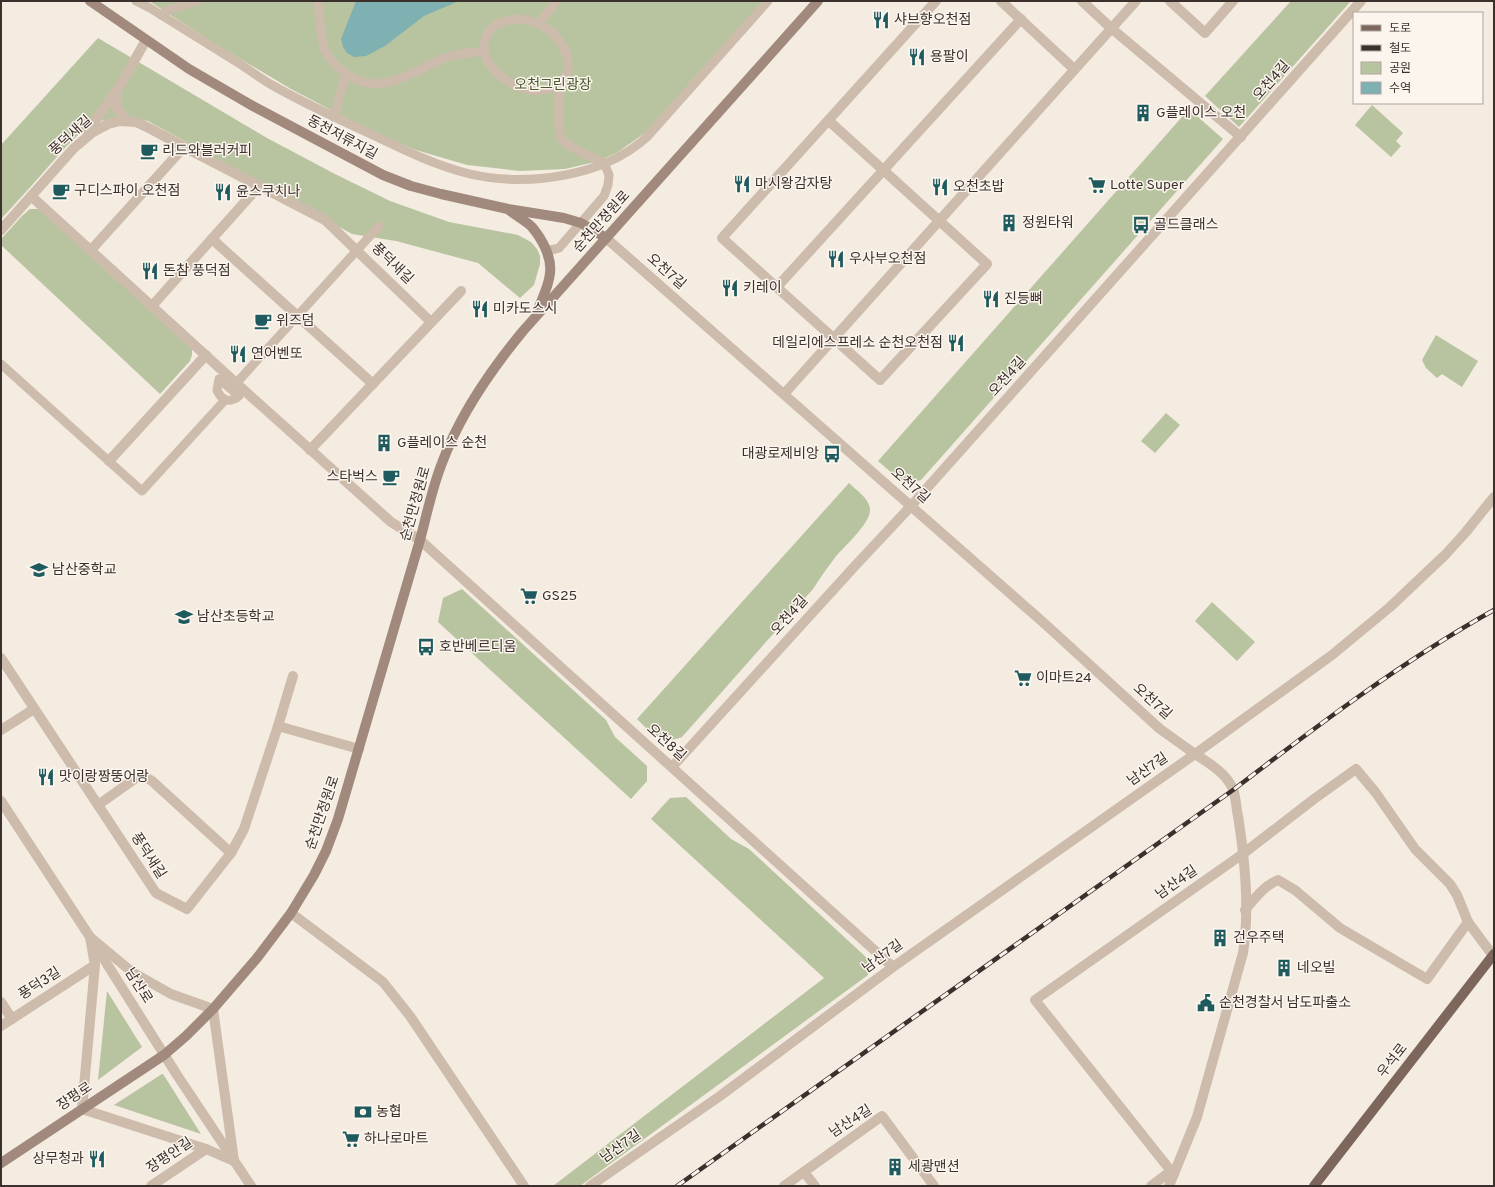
<svg xmlns="http://www.w3.org/2000/svg" width="1495" height="1187" font-family="Overpass,'Noto Sans KR',sans-serif">
<style>
.green{fill:#b8c4a0}
.water{fill:#7fb0b2}
.lines{fill:none;stroke-linecap:round;stroke-linejoin:round}
.pedestrian{stroke:#cdbbac;stroke-width:9}
.minor{stroke:#cdbbac;stroke-width:10}
.tertiary{stroke:#cdbbac;stroke-width:10}
.secondary{stroke:#a18a7d;stroke-width:10}
.primary{stroke:#7d675c;stroke-width:10}
.rail-casing{stroke:#3b302b;stroke-width:4.5}
.rail{stroke:#fbf5ee;stroke-width:3;stroke-dasharray:9;stroke-linecap:butt}
.labels{text-anchor:middle;dominant-baseline:central;stroke-width:3;stroke-linejoin:round;paint-order:stroke}
.poi-label{font-size:14px;fill:#3b302b;stroke:#fbf5ee;text-anchor:start}
.street-label{font-size:14px;fill:#3b302b;stroke:#fbf5ee}
.park-label{font-size:14px;fill:#4a5a2e;stroke:#fbf5ee}
</style>
<rect width="100%" height="100%" fill="#f4ebe1"/>
<g class="green">
<path d="M149,1H763L645,133L618,152L599,161L565,169L520,171L467,165L416,150L373,132L291,89L215,44Z"/>
<path d="M1291,1H1351L1239,127L1205,96Z"/>
<path d="M98,38L267,138L335,174L390,201L449,222L518,235L531,242L537,249L540,256V264L534,285L520,298L478,263L396,241L352,234L148,121C132,119 111,116 96,123C78,131 61,153 48,167C33,184 17,202 1,219V145Z"/>
<path d="M1372,105L1403,133L1396,141L1401,146L1391,157L1355,125Z"/>
<path d="M1189,109L1223,139L921,480L912,483L901,481L878,461Z"/>
<path d="M30,209H39L192,349V355L190,361L160,394L1,245V239L23,215Z"/>
<path d="M1436,335L1478,361L1462,387L1442,374L1437,378L1426,368L1422,360Z"/>
<path d="M1166,413L1180,425L1155,453L1141,441Z"/>
<path d="M849,483C857,491 869,498 870,509C871,524 843,547 834,559C827,568 820,578 813,589L682,737C661,745 651,733 637,719Z"/>
<path d="M462,589L606,720L615,737L647,766V781L631,799L438,622L443,598Z"/>
<path d="M1212,602L1255,642L1237,661L1195,621Z"/>
<path d="M686,797L731,839L749,849L868,959V975L580,1186H553L824,978L651,819L670,798Z"/>
<path d="M107,991L142,1047L98,1080Z"/>
<path d="M162,1074H163L201,1134L114,1105Z"/>
</g>
<path class="water" d="M356,1H459L424,16L385,46L366,56L354,57L347,53L343,47L341,39Z"/>
<g class="lines">
<g class="pedestrian">
<path d="M136,1L150,8C180,27 210,45 240,64C251,71 261,79 272,85C305,104 341,120 375,136C406,151 437,166 470,174C527,187 603,177 647,137L768,1"/>
<path d="M318,1C320,15 320,37 325,50C329,59 337,67 345,73C382,100 414,69 448,57C460,53 472,53 484,51"/>
<path d="M161,15L168,10L198,1"/>
<path d="M515,19C525,19 536,22 544,27C563,38 580,68 558,84C531,105 473,70 486,37C488,32 492,26 498,24C503,21 509,20 515,19Z"/>
<path d="M539,24L556,1"/>
<path d="M334,117L346,73"/>
<path d="M546,251L559,248L604,196L608,185L609,175L604,163L569,146L561,139L559,128V83"/>
<path d="M1,364L142,491L225,400"/>
<path d="M231,389L219,379L217,390C221,400 230,404 239,396L231,389L379,226"/>
</g>
<g class="minor">
<path d="M1001,1L1074,69"/>
<path d="M1082,1L1111,28L1241,137"/>
<path d="M1170,1L1205,33L1233,1"/>
<path d="M117,92V108L127,121"/>
<path d="M829,121L987,264L880,380L722,238L936,1"/>
<path d="M87,132L120,86L146,40"/>
<path d="M31,196L236,383L391,522L420,540L893,967"/>
<path d="M1,230L74,148L93,132L108,124L120,121L136,122L151,129L184,147L325,220L431,322"/>
<path d="M212,239L373,384"/>
<path d="M91,250L184,147"/>
<path d="M777,287L1021,19"/>
<path d="M152,306L259,186"/>
<path d="M784,394L1136,1"/>
<path d="M310,450L461,291"/>
<path d="M109,461L206,355"/>
<path d="M1,658L156,893L187,909L231,853L244,829L278,726L293,676"/>
<path d="M278,726L359,749"/>
<path d="M1,730L34,709"/>
<path d="M98,805L136,778L144,776L152,781L231,853"/>
<path d="M1245,910C1255,898 1264,886 1278,880L1295,890L1340,928L1427,979L1468,922L1494,957"/>
<path d="M291,913L383,982L410,1016L524,1186"/>
<path d="M90,937L132,972L171,994L213,1009L234,1161L206,1149L82,1109L95,965Z"/>
<path d="M1,1002L12,1019"/>
<path d="M1,1026L95,965"/>
<path d="M1171,1171L1035,1000L1244,853L1314,799L1356,769L1376,793L1415,849L1450,884L1457,895L1468,922"/>
<path d="M804,1172L815,1186"/>
<path d="M151,1186L206,1149"/>
<path d="M590,1186L720,1096L893,967L1195,754L1332,655L1390,607L1445,555L1465,533L1494,497"/>
<path d="M784,1186L882,1116L934,1186"/>
<path d="M1151,1186L1171,1171L1174,1174"/>
<path d="M1169,1186L1197,1117L1243,953C1250,910 1245,860 1238,816C1236,808 1236,797 1233,789C1225,772 1210,764 1195,754"/>
</g>
<g class="tertiary">
<path d="M606,238L1045,624L1160,729L1195,754"/>
<path d="M672,767L854,567L911,506L1361,1"/>
<path d="M1,801L90,937L177,1075L251,1186"/>
</g>
<g class="secondary">
<path d="M90,1L189,69L251,105L383,175L411,186L441,194L508,209L564,218L581,223L606,238"/>
<path d="M509,210C516,216 526,221 532,227C542,239 552,257 550,273C549,286 542,299 537,312"/>
<path d="M1,1163L164,1055L186,1036L213,1009L257,958L291,913L314,875L326,851L338,819L420,540C427,514 432,488 442,463C460,414 490,371 523,331L818,1"/>
</g>
<path class="primary" d="M1314,1186L1494,954"/>
<g class="rail-casing">
<path id="rail" d="M677,1186L1233,790C1317,726 1401,662 1494,610"/>
</g>
<use href="#rail" class="rail"/>
</g>
<defs>
<g id="restaurant-bare" transform="scale(1.38)"><path d="M-5-6h1v4h1v-4h1v4h1v-4h1v5L-1.5 .5V6h-2V.5L-5-1ZM5-6V6H3V1.5H1.5Q1.5-4 5-6Z" fill="#1f5a5e" stroke="#fbf5ee" stroke-width="2.5" paint-order="stroke"/></g>
<g id="building-bare" transform="scale(1.38)"><path d="M-4-6H4V6H1V3H-1V6H-4ZM-2.5-4.3h1.7v1.8h-1.7ZM.8-4.3h1.7v1.8H.8ZM-2.5-1h1.7V.8h-1.7ZM.8-1h1.7V.8H.8Z" fill="#1f5a5e" stroke="#fbf5ee" stroke-width="2.5" paint-order="stroke"/></g>
<g id="cafe-bare" transform="scale(1.38)"><path d="M-5.5-4.5H6V0H3Q3 3.5 0 3.5H-2.5Q-5.5 3.5-5.5 0ZM3-3.2v2h1.7v-2ZM-6 4.5H4V6H-6Z" fill="#1f5a5e" stroke="#fbf5ee" stroke-width="2.5" paint-order="stroke"/></g>
<g id="supermarket-bare" transform="scale(1.38)"><path d="M-6-5.5h2.5l.6 2H6L4.5 2H-2.5L-4.4-4H-6ZM-1.5 3.2a1.3 1.3 0 1 0 .1 0ZM3 3.2a1.3 1.3 0 1 0 .1 0Z" fill="#1f5a5e" stroke="#fbf5ee" stroke-width="2.5" paint-order="stroke"/></g>
<g id="bus-bare" transform="scale(1.38)"><path d="M-5-6H5V4H4V6H2V4H-2V6H-4V4H-5ZM-3.5-4V0h7V-4ZM-3.5 1.2v1.5H-2V1.2ZM2 1.2v1.5H3.5V1.2Z" fill="#1f5a5e" stroke="#fbf5ee" stroke-width="2.5" paint-order="stroke"/></g>
<g id="school-bare" transform="scale(1.38)"><path d="M0-5L7-2L0 1L-7-2ZM-4 1L0 2.5L4 1V4Q0 6-4 4Z" fill="#1f5a5e" stroke="#fbf5ee" stroke-width="2.5" paint-order="stroke"/></g>
<g id="civic-bare" transform="scale(1.38)"><path d="M-.6-6.5H3V-4.5H.6V-3L4-1V1h2V6H-6V1h2V-1L-.6-3ZM-1.2 2.5V6h2.4V2.5Z" fill="#1f5a5e" stroke="#fbf5ee" stroke-width="2.5" paint-order="stroke"/></g>
<g id="bank-bare" transform="scale(1.38)"><path d="M-6-4H6V4H-6ZM0-2.3a2.3 2.3 0 1 0 0 4.6a2.3 2.3 0 1 0 0-4.6Z" fill="#1f5a5e" stroke="#fbf5ee" stroke-width="2.5" paint-order="stroke"/></g>
</defs>
<g fill-rule="evenodd">
<use href="#restaurant-bare" x="881" y="20"/>
<use href="#restaurant-bare" x="917" y="57"/>
<use href="#building-bare" x="1143" y="113"/>
<use href="#cafe-bare" x="149" y="151"/>
<use href="#restaurant-bare" x="742" y="184"/>
<use href="#supermarket-bare" x="1097" y="185"/>
<use href="#restaurant-bare" x="940" y="187"/>
<use href="#cafe-bare" x="61" y="191"/>
<use href="#restaurant-bare" x="223" y="192"/>
<use href="#building-bare" x="1009" y="223"/>
<use href="#bus-bare" x="1141" y="225"/>
<use href="#restaurant-bare" x="836" y="259"/>
<use href="#restaurant-bare" x="150" y="271"/>
<use href="#restaurant-bare" x="730" y="288"/>
<use href="#restaurant-bare" x="991" y="299"/>
<use href="#restaurant-bare" x="480" y="309"/>
<use href="#cafe-bare" x="263" y="321"/>
<use href="#restaurant-bare" x="956" y="343"/>
<use href="#restaurant-bare" x="238" y="354"/>
<use href="#building-bare" x="384" y="443"/>
<use href="#bus-bare" x="832" y="454"/>
<use href="#cafe-bare" x="391" y="477"/>
<use href="#school-bare" x="39" y="570"/>
<use href="#supermarket-bare" x="529" y="596"/>
<use href="#school-bare" x="184" y="617"/>
<use href="#bus-bare" x="426" y="647"/>
<use href="#supermarket-bare" x="1023" y="678"/>
<use href="#restaurant-bare" x="46" y="777"/>
<use href="#building-bare" x="1220" y="938"/>
<use href="#building-bare" x="1284" y="968"/>
<use href="#civic-bare" x="1206" y="1003"/>
<use href="#bank-bare" x="363" y="1112"/>
<use href="#supermarket-bare" x="351" y="1139"/>
<use href="#restaurant-bare" x="97" y="1159"/>
<use href="#building-bare" x="895" y="1167"/>
</g>
<g class="labels">
<g class="poi-label">
<text x="894" y="20">샤브향오천점</text>
<text x="930" y="57">용팔이</text>
<text x="1156" y="113">G플레이스 오천</text>
<text x="162" y="151">리드와블러커피</text>
<text x="755" y="184">마시왕감자탕</text>
<text x="1110" y="185">Lotte Super</text>
<text x="953" y="187">오천초밥</text>
<text x="74" y="191">구디스파이 오천점</text>
<text x="236" y="192">윤스쿠치나</text>
<text x="1022" y="223">정원타워</text>
<text x="1154" y="225">골드클래스</text>
<text x="849" y="259">우사부오천점</text>
<text x="163" y="271">돈참 풍덕점</text>
<text x="743" y="288">키레이</text>
<text x="1004" y="299">진등뼈</text>
<text x="493" y="309">미카도스시</text>
<text x="276" y="321">위즈덤</text>
<text x="943" y="343" text-anchor="end">데일리에스프레소 순천오천점</text>
<text x="251" y="354">연어벤또</text>
<text x="397" y="443">G플레이스 순천</text>
<text x="819" y="454" text-anchor="end">대광로제비앙</text>
<text x="378" y="477" text-anchor="end">스타벅스</text>
<text x="52" y="570">남산중학교</text>
<text x="542" y="596">GS25</text>
<text x="197" y="617">남산초등학교</text>
<text x="439" y="647">호반베르디움</text>
<text x="1036" y="678">이마트24</text>
<text x="59" y="777">맛이랑짱뚱어랑</text>
<text x="1233" y="938">건우주택</text>
<text x="1297" y="968">네오빌</text>
<text x="1219" y="1003">순천경찰서 남도파출소</text>
<text x="376" y="1112">농협</text>
<text x="364" y="1139">하나로마트</text>
<text x="84" y="1159" text-anchor="end">상무청과</text>
<text x="908" y="1167">세광맨션</text>
</g>
<g class="street-label">
<text transform="translate(1272 81) rotate(-49)">오천4길</text>
<text transform="translate(71 136) rotate(-42)">풍덕새길</text>
<text transform="translate(342 138) rotate(28)">동천저류지길</text>
<text transform="translate(602 222) rotate(-48)">순천만정원로</text>
<text transform="translate(392 264) rotate(44)">풍덕새길</text>
<text transform="translate(666 272) rotate(41)">오천7길</text>
<text transform="translate(1008 377) rotate(-48)">오천4길</text>
<text transform="translate(910 486) rotate(41)">오천7길</text>
<text transform="translate(416 504) rotate(-74)">순천만정원로</text>
<text transform="translate(790 616) rotate(-48)">오천4길</text>
<text transform="translate(1152 702) rotate(42)">오천7길</text>
<text transform="translate(666 743) rotate(42)">오천8길</text>
<text transform="translate(1148 770) rotate(-35)">남산7길</text>
<text transform="translate(323 813) rotate(-71)">순천만정원로</text>
<text transform="translate(148 856) rotate(57)">풍덕새길</text>
<text transform="translate(1177 883) rotate(-35)">남산4길</text>
<text transform="translate(883 957) rotate(-36)">남산7길</text>
<text transform="translate(40 984) rotate(-33)">풍덕3길</text>
<text transform="translate(138 986) rotate(58)">남산로</text>
<text transform="translate(1393 1061) rotate(-52)">우석로</text>
<text transform="translate(75 1097) rotate(-34)">장평로</text>
<text transform="translate(851 1122) rotate(-33)">남산4길</text>
<text transform="translate(621 1147) rotate(-35)">남산7길</text>
<text transform="translate(170 1156) rotate(-34)">장평안길</text>
</g>
<g class="park-label">
<text x="553" y="85">오천그린광장</text>
</g>
</g>
<rect width="1495" height="1187" fill="none" stroke="#3b302b" stroke-width="4"/>
<rect x="1353" y="12" width="130" height="92" fill="#fbf5ee" stroke="#aea6a0"/>
<rect x="1361" y="25" width="20" height="6" fill="#7d675c" stroke="#aea6a0"/>
<text x="1389" y="32" font-size="12" fill="#3b302b">도로</text>
<rect x="1361" y="45" width="20" height="6" fill="#3b302b" stroke="#aea6a0"/>
<text x="1389" y="52" font-size="12" fill="#3b302b">철도</text>
<rect x="1361" y="62" width="20" height="12" fill="#b8c4a0" stroke="#aea6a0"/>
<text x="1389" y="72" font-size="12" fill="#3b302b">공원</text>
<rect x="1361" y="82" width="20" height="12" fill="#7fb0b2" stroke="#aea6a0"/>
<text x="1389" y="92" font-size="12" fill="#3b302b">수역</text>
</svg>
